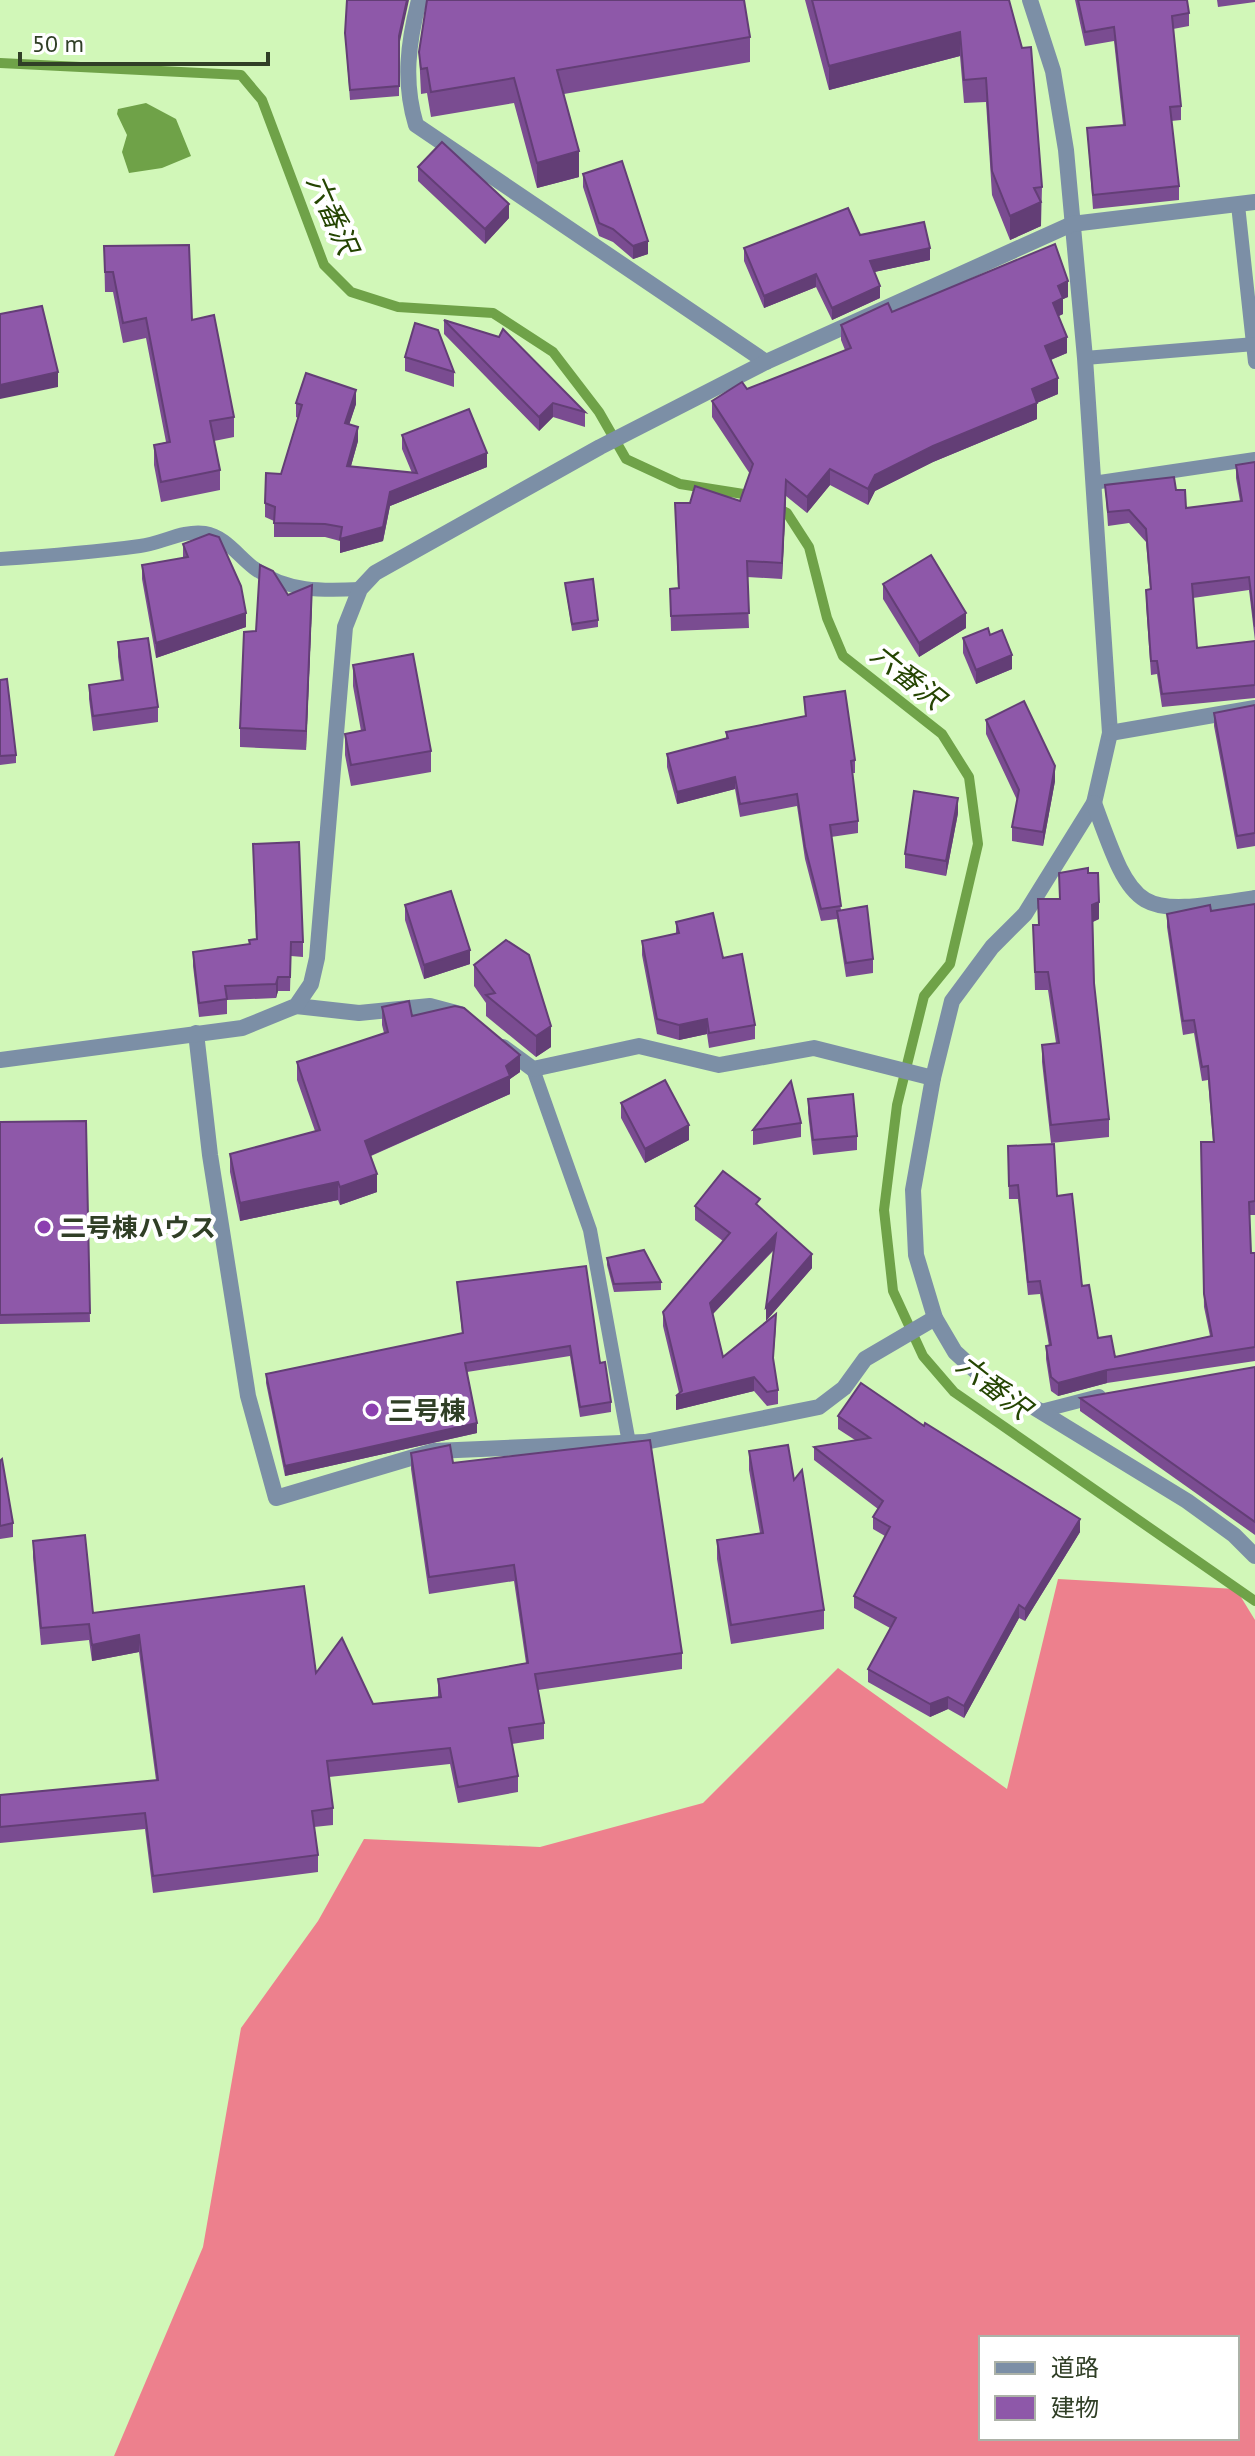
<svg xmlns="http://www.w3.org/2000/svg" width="1255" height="2456" font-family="'PT Sans','Noto Sans JP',sans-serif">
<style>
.forest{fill:#ed808d;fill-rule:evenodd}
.water{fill:#6fa248}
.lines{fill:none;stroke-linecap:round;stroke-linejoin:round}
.stream{stroke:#6fa248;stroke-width:10}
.service{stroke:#7c8fa6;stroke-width:14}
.minor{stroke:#7c8fa6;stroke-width:16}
.wall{fill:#7a4c91;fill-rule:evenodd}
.shaded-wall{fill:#633e76}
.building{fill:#8e58a9;stroke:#633e76;stroke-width:2}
.poi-dot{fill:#8c3fb0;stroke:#fff;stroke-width:3}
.labels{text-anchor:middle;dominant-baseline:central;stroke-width:8;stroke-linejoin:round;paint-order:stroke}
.poi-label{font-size:26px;font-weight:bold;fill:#303f26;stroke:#fff;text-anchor:start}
.water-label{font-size:28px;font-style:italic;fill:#254502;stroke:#fff}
</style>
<rect width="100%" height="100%" fill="#d1f7b8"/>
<path class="forest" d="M1058,1579L1236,1589L1255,1620V2456H114L203,2247L241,2028L318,1921L364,1839L540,1847L703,1803L838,1668L1007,1789ZM981,2338H1237V2438H981Z"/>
<path class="water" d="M146,103L176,119L191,156L162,168L129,173L122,152L127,135L117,114L118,109Z"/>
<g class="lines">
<g class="stream">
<path d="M0,63L241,75L262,100L324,265L351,292L398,307L493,313L553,352L599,412L626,459L680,484L756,496"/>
<path d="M773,506L787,513L809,547L827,618L843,656L942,734L969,777L978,844L950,964L924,996L897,1105L884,1210L893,1291L923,1356L954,1392L1255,1601"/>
</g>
<g class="service">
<path d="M1238,205L1255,362"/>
<path d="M1085,358L1255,344"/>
<path d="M1093,483L1255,459"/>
<path d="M0,559C46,556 94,552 140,546C163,543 182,530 205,533C225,536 239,557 254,568C286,592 323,591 360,589"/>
<path d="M533,1069L590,1230L629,1443"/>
<path d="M1041,1411L1099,1396"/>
</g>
<g class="minor">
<path d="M419,0C408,43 403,82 416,125L766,362"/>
<path d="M1030,0L1053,71L1066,150L1085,358L1110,733L1094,803L1025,914L992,947L952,1001L933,1078L913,1190L916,1255L935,1318L955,1352L978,1373L1187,1501L1234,1535L1255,1556"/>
<path d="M1110,733L1255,708"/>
<path d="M1094,803C1135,917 1137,916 1255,898"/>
<path d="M296,1006L359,1013L430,1006L460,1014"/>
<path d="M196,1033L210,1155L248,1396L276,1498L434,1451L645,1442L819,1407L844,1388L865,1359L935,1318"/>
<path d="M503,1047L533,1069L639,1046L719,1065L814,1048L933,1078"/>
<path d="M0,1060L242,1028L296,1006L311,984L317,958L345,627L360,589L375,573L600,447L766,362L1072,224L1255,202"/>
</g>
</g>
<g class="wall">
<path d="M805,0H1009L1042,187L1041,226L1010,240L992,195L986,102L964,103L960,56L829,90Z"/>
<path d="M1075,0H1187L1189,13V26L1173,29L1181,106V120L1171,121L1179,186V200L1093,209L1087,128L1123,125L1114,41L1085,46Z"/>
<path d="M1217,0H1255V2L1218,7Z"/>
<path d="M345,33L399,46V96L350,100Z"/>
<path d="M750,37V62L564,94L579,177L537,188L514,103L431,117L427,93L421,94L419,52Z"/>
<path d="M418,167L509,218L485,244L418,181Z"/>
<path d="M583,174L648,254L633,259L613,242L599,236L583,187Z"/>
<path d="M860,235L930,260L874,272L880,298L832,320L816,287L764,308L744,261V248Z"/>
<path d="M104,246L192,320L234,417V437L214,441L220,470V490L161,502L154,465V445L166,442L146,338L123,343L113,292H105Z"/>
<path d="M1068,297L1063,299V314L1058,316L1067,353L1051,360L1058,394L1037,403V419L933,462L875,491L868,505L830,485L807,513L786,496L782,579L747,577L749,628L671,631L670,589L678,588L675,503L740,501L750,474L712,417V401L747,389L845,350L841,340V325L892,312Z"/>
<path d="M444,320L585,412V427L553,417L539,431L444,334Z"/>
<path d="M405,357L454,372V387L405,371Z"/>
<path d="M296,403L356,404L349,425L358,441L351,466L412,473L402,449V435L487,467L390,506L383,541L340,553V541L325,537H274V521L265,517V503L281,474L298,418L296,417Z"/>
<path d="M1255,462V698L1162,707L1157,674L1151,675L1146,603V590L1150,589L1146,542L1129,523L1108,526L1105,485L1176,490L1186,508L1240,501L1236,478V465ZM1249,590L1255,641L1197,648L1193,598Z"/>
<path d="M183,544L246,627L156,658L142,579V565L183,558Z"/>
<path d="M565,583L598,620V627L572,631Z"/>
<path d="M883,584L966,628L919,657L883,599Z"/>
<path d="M288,595L312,604L306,750L240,747V728L256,631Z"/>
<path d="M990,635L1012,669L976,684L963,653V638Z"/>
<path d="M118,642L158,707V722L93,731L89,699V685L121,680L118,657Z"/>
<path d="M353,665L431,751V772L351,786L345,755V734L361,731L353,686Z"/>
<path d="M0,680L16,755V763L0,765Z"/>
<path d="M804,697L855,760V773H852L858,821V833L831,837L841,910L873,959V973L846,977L837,919L821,921L805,859L797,806L740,817L735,789L677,804L667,767V754L726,739V732L805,716Z"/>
<path d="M1255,705V846L1237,849L1214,726V713Z"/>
<path d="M986,720L1055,781L1043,846L1012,841V827L1017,800L986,734Z"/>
<path d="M958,813L946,876L905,868V854Z"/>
<path d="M253,844L303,942V957L291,956L290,991H278L276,998L227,1000V1014L199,1017L193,966V952L249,945L256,940Z"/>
<path d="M1059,873H1088L1099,919L1093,922L1094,983L1109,1119V1137L1051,1143L1042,1062V1045L1056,1043L1048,990H1035L1033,925H1039L1038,899H1059Z"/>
<path d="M1255,904V1215H1249L1251,1253H1255V1361L1107,1383L1058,1396L1051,1391L1046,1359V1346H1049L1040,1294L1028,1295L1018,1199H1009L1008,1159L1057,1196L1082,1286L1098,1338L1115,1357L1210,1336L1204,1307L1201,1155L1213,1142L1208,1080L1202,1081L1194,1033L1183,1035L1167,927V914L1211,911Z"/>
<path d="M405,905L470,964L424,979L405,920Z"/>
<path d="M676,922L723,958L755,1025V1039L709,1048L707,1034L679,1040L657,1034L642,955V941L676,934Z"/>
<path d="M474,965L551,1047L536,1057L486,1016V1003L474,986Z"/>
<path d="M382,1007L412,1016L520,1072L510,1079V1094L371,1156L377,1192L340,1205L338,1200L240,1221L230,1172V1154L315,1131L297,1080V1062L384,1033L382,1025Z"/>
<path d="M808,1099L857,1136V1150L813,1155L808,1113Z"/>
<path d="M621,1103L689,1140L645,1163L621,1118Z"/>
<path d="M86,1121L90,1322L0,1324V1122Z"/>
<path d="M801,1123V1137L753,1145V1130Z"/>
<path d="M695,1206L760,1208L812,1268L766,1321L774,1250L713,1314L723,1357L776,1327L773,1362L778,1390V1404L767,1406L754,1391L676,1410L679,1393L663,1326V1312L723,1241L695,1220Z"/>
<path d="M607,1258L661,1282V1290L614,1292L607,1265Z"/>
<path d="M457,1282L600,1363L611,1402V1412L580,1417L570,1356L467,1372L477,1433L285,1476L266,1383V1374L462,1333Z"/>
<path d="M1255,1367V1535L1080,1411V1398Z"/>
<path d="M838,1416L1080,1532L1025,1621L1019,1618L964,1718L948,1709L930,1717L868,1682V1669L890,1628L854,1608V1596L885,1536L873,1529V1517L878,1509L814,1460V1447L855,1440L838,1429Z"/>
<path d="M749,1451L824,1610V1629L731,1644L717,1559V1540L760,1533L749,1470Z"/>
<path d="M411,1453L453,1463L682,1653V1669L538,1690L544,1723V1739L512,1744L518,1776V1792L458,1803L450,1764L329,1777L333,1808V1825L314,1827L318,1855V1872L153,1893L145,1829L0,1843V1795L156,1780L139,1652L92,1661L89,1640L41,1645L33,1557V1541L93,1613L316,1673L373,1704L438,1697V1679L526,1663L514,1581L429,1594L411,1469Z"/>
<path d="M0,1461L13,1523V1537L0,1539Z"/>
</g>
<g class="shaded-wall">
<path d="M407,0H409L399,46V36Z"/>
<path d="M960,32V56L829,90V66Z"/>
<path d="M579,151V177L537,188V163Z"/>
<path d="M1041,202V226L1010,240V216Z"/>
<path d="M509,204V218L485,244V229Z"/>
<path d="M648,241V254L633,259V246Z"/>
<path d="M930,248V260L870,273V261Z"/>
<path d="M816,274V287L764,308V296Z"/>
<path d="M1068,281V297L1063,299V314L1053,319V303L1058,286Z"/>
<path d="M880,286V298L832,320V308Z"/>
<path d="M1067,337V353L1045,362V346Z"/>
<path d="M58,372V387L0,399V385Z"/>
<path d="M1058,378V394L1032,405V389Z"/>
<path d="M356,390V404L345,437V423Z"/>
<path d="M553,403V417L539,431V417Z"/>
<path d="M1037,403V419L933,462L875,491L868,505V489L875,475L933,446Z"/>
<path d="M358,427V441L347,480V466Z"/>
<path d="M487,453V467L390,506L383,541L340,553V539L390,492Z"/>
<path d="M830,469V485L807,513V497Z"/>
<path d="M786,480V496L782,579V563Z"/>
<path d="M312,585V604L306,750V731Z"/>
<path d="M246,613V627L156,658V643Z"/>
<path d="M966,613V628L919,657V643Z"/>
<path d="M1012,655V669L976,684V670Z"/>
<path d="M1055,766V781L1043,846V832Z"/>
<path d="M735,777V789L677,804V792Z"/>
<path d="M958,798V813L946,876V861Z"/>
<path d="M1099,902V919L1092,922V905Z"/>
<path d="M470,950V964L424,979V965Z"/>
<path d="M278,977V991L276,998V984Z"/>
<path d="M707,1019V1034L679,1040V1025Z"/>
<path d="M551,1026V1047L536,1057V1036Z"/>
<path d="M520,1055V1072L510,1079V1094L365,1158V1141L506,1066Z"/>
<path d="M689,1125V1140L645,1163V1149Z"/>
<path d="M377,1174V1192L340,1205V1187Z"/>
<path d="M338,1182V1200L240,1221V1203Z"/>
<path d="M776,1234V1247L710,1317V1303Z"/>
<path d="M812,1254V1268L766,1321V1307Z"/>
<path d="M1107,1370V1383L1058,1396V1383Z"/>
<path d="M754,1377V1391L676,1410V1396Z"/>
<path d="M477,1423V1433L285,1476V1466Z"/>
<path d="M1080,1519V1532L1025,1621V1609Z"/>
<path d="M1019,1605V1618L964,1718V1706Z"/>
<path d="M139,1635V1652L92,1661V1645Z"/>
<path d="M948,1697V1709L930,1717V1704Z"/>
</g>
<g class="building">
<path d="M347,0H407L399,36V86L350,90L345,33Z"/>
<path d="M427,0H744L750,37L557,70L579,151L537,163L514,78L431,92L427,68L421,69L419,52Z"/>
<path d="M812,0H1009L1022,48L1031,47L1042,187L1034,188L1041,202L1010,216L992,171L986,78L964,80L960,32L829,66Z"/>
<path d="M1078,0H1187L1189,13L1172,16L1181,106L1170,107L1179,186L1093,195L1087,128L1125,125L1114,27L1085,32Z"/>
<path d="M442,142L509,204L485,229L418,167Z"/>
<path d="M622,161L648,241L633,246L613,229L599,223L583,174Z"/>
<path d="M848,208L860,235L924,222L930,248L870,261L880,286L832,308L816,274L764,296L744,248Z"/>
<path d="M1055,244L1068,281L1058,286L1063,298L1053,303L1067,337L1045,346L1058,378L1032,389L1037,403L933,446L875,475L868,489L830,469L807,497L786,480L782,563L747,561L749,613L671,616L670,589L679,588L675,503H690L695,486L740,501L753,464L712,401L742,382L747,389L851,348L841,325L888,303L892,312Z"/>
<path d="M189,245L192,320L214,315L234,417L210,421L220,470L161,482L154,445L170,442L146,318L123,323L113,272H105L104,246Z"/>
<path d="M42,306L58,372L0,385V314Z"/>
<path d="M444,320L499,337L503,329L585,412L553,403L539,417Z"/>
<path d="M415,323L438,330L454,372L405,357Z"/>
<path d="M306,373L356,390L345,423L358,427L347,466L417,473L402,435L469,409L487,453L390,492L383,527L340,539L342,527L325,524L274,523L275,507L265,503L266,473L281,474L302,405L296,403Z"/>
<path d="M1255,462V627L1249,577L1192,584L1197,648L1255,641V685L1162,694L1157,661H1151L1146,590L1151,589L1146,529L1129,510L1108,512L1105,485L1174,477L1176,490H1185L1186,508L1242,501L1236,465Z"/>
<path d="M209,534L219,537L241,586L246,613L156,643L142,565L188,557L183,544Z"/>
<path d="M931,555L966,613L919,643L883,584Z"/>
<path d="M260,565L273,571L288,595L312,585L306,731L240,728L244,632L256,631Z"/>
<path d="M593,579L598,620L572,624L565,583Z"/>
<path d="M988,628L990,635L1002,630L1012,655L976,670L963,638Z"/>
<path d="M148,638L158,707L93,716L89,685L123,680L118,642Z"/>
<path d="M413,654L431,751L351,765L345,734L365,730L353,665Z"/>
<path d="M7,679L16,755L0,756V680Z"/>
<path d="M845,691L855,760L851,761L858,821L830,825L841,906L821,909L805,847L797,794L740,804L735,777L677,792L667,754L728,738L726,732L806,716L804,697Z"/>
<path d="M1024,701L1055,766L1043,832L1012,827L1019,790L986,720Z"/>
<path d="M1255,705V833L1237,836L1214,713Z"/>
<path d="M914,791L958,798L946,861L905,854Z"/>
<path d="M299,842L303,942H291L290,977H278L276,984L225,986L227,999L199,1003L193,952L250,944L249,940L257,939L253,844Z"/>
<path d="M1088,868V873H1098L1099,902L1092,905L1094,983L1109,1119L1051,1125L1042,1045L1059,1043L1048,972H1035L1033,925H1039L1038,899H1060L1059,873Z"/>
<path d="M451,891L470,950L424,965L405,905Z"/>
<path d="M1255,904V1201L1249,1202L1251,1253H1255V1347L1107,1370L1058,1383L1051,1377L1046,1346L1051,1345L1040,1281L1028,1282L1018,1185L1009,1186L1008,1146L1054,1144L1057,1196L1072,1194L1082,1286L1089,1285L1098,1338L1111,1336L1115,1357L1212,1336L1204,1294L1201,1142H1214L1208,1066L1202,1067L1194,1020L1183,1021L1167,914L1210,905L1211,911Z"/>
<path d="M867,906L873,959L846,963L837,911Z"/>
<path d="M713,913L723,958L742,954L755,1025L709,1033L707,1019L679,1025L657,1019L642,941L679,933L676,922Z"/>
<path d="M506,940L529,955L551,1026L536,1036L486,995L495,993L474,965Z"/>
<path d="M409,1001L412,1016L455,1006L464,1008L520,1055L506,1066L510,1076L365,1141L377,1174L340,1187L338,1182L240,1203L230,1154L320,1130L297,1062L388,1032L382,1007Z"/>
<path d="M665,1080L689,1125L645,1149L621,1103Z"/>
<path d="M791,1081L801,1123L753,1130Z"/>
<path d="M853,1094L857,1136L813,1140L808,1099Z"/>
<path d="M86,1121L90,1313L0,1315V1122Z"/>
<path d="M723,1171L760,1199L756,1204L812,1254L766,1307L776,1234L710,1303L723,1357L776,1314L773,1358L778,1390L767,1392L754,1377L676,1396L682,1391L663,1312L730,1233L695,1206Z"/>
<path d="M644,1250L661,1282L614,1284L607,1258Z"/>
<path d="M586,1266L600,1363L605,1362L611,1402L580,1407L570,1346L465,1363L477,1423L285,1466L266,1374L463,1333L457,1282Z"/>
<path d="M1255,1367V1522L1080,1398Z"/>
<path d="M861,1383L924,1426L925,1423L1080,1519L1025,1609L1019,1605L964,1706L948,1697L930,1704L868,1669L896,1618L854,1596L890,1527L873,1517L883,1501L814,1447L870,1438L838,1416Z"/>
<path d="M650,1440L682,1653L535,1674L544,1723L509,1728L518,1776L458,1787L450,1748L327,1761L333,1808L312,1811L318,1855L153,1876L145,1813L0,1827V1795L158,1780L139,1635L92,1645L89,1624L41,1628L33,1541L85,1535L93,1613L304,1586L316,1673L342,1638L373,1704L441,1697L438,1679L528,1663L514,1565L429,1577L411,1453L450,1445L453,1463Z"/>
<path d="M788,1445L794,1480L802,1470L824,1610L731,1625L717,1540L763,1533L749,1451Z"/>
<path d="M2,1459L13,1523L0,1526V1461Z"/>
</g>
<g class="poi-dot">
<circle cx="44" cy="1227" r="8"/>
<circle cx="372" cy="1410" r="8"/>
</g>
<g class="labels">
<g class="poi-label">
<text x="60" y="1227">二号棟ハウス</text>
<text x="388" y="1410">三号棟</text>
</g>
<g class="water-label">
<text transform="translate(333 214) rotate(66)">六番沢</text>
<text transform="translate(908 676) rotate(39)">六番沢</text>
<text transform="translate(994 1386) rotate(38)">六番沢</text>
</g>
</g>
<rect x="979" y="2336" width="260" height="104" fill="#ffffff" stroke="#acb2a8" stroke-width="2"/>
<rect x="995" y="2362" width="40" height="12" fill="#7c8fa6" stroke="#acb2a8" stroke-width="2"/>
<text x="1051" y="2376" font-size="24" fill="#303f26">道路</text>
<rect x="995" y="2396" width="40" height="24" fill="#8e58a9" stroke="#acb2a8" stroke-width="2"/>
<text x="1051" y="2416" font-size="24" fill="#303f26">建物</text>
<path d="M20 52v12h248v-12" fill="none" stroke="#303f26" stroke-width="4"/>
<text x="32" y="52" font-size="24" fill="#303f26" stroke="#ffffff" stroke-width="6" paint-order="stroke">50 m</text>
</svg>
